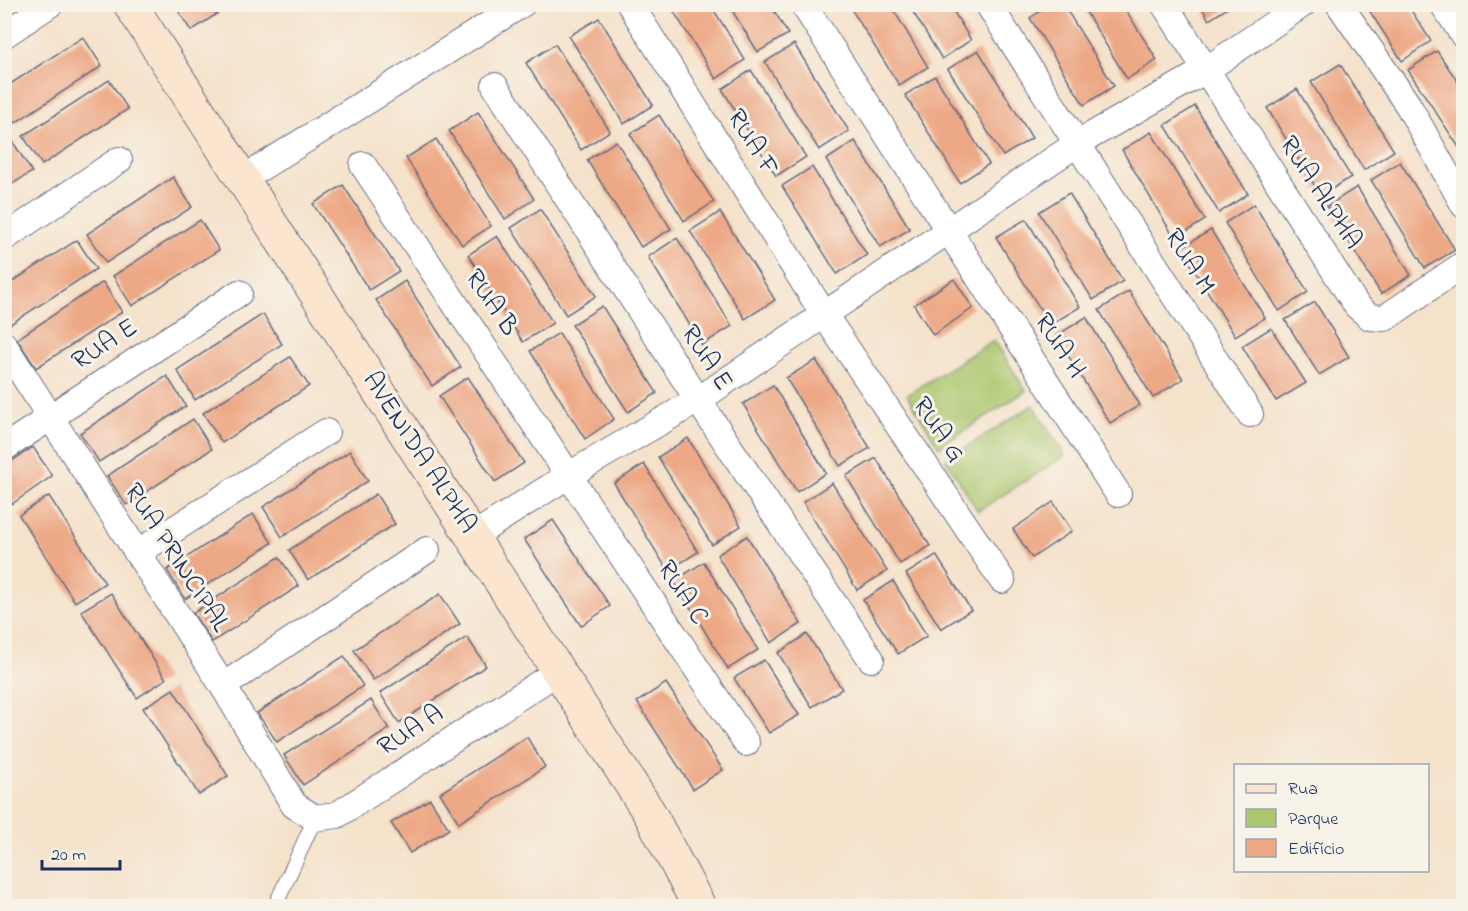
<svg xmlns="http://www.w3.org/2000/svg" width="1468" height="911" font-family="'Indie Flower',sans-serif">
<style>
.green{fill:#acc76e;stroke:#647b66;stroke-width:1.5}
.building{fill:#eda986}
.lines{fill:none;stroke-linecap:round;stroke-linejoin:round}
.lane-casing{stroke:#676e84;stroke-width:16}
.street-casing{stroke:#676e84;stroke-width:28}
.secondary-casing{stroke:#676e84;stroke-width:35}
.lane{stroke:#fff;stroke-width:14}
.street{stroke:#fff;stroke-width:26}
.secondary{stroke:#fbe5cf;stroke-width:33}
.labels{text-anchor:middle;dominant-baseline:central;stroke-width:6;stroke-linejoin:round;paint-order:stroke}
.street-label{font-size:27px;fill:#1b2f5e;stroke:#f7f3e8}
</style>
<rect width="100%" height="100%" fill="#f7f3e8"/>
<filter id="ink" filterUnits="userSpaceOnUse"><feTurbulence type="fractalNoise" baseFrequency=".0167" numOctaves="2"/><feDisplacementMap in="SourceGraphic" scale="12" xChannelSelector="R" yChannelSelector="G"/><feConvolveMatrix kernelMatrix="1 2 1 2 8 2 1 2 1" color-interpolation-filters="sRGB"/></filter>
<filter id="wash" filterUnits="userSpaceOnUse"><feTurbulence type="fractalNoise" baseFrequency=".008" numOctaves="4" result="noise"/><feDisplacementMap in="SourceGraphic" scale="24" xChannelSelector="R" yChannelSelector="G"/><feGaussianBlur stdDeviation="1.35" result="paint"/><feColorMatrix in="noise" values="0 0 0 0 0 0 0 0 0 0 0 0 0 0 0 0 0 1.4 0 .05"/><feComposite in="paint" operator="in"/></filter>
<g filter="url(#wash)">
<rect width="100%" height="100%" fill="#f5e2cb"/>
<g class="green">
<path d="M994,340L1026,391L939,447L907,395Z"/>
<path d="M1033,405L1065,456L978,511L946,460Z"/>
</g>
<g id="blocks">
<g class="building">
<path d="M174,4H215L220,12L191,31Z"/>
<path d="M669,4H710L745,60L716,79Z"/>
<path d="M728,4H770L788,34L758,52Z"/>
<path d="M848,4H890L928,67L899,85Z"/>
<path d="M908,4H949L971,40L942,59Z"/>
<path d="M1051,4H1063L1114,86L1084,105L1030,18Z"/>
<path d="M1081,4H1122L1157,60L1127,79Z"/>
<path d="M1200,4H1234L1209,20Z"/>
<path d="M1365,4H1407L1431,41L1402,61Z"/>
<path d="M599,18L653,105L624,124L569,36Z"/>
<path d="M83,37L102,66L15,123L4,106V88Z"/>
<path d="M555,44L610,131L581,150L526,63Z"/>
<path d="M794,44L849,131L819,150L765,62Z"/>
<path d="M978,50L1032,138L1003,156L948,69Z"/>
<path d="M1437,51L1464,91V155L1408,70Z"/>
<path d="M1340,64L1394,151L1364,170L1311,82Z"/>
<path d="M751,70L806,157L776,176L722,89Z"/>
<path d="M935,76L989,164L960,183L905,95Z"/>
<path d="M109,80L128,109L42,165L23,136Z"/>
<path d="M1297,89L1351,177L1321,196L1267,108Z"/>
<path d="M1195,106L1248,194L1219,213L1165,125Z"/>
<path d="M478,112L534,199L505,219L449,131Z"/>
<path d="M659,115L714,202L684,221L630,134Z"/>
<path d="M1151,132L1205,220L1175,239L1122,150Z"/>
<path d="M436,139L491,226L462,245L406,158Z"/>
<path d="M616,141L671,229L641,247L587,160Z"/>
<path d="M855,141L910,229L880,247L826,160Z"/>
<path d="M13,142L32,172L4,189V148Z"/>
<path d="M1400,162L1455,250L1425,268L1371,180Z"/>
<path d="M812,167L867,255L837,274L782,186Z"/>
<path d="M173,177L192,207L106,263L87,234Z"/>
<path d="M343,185L399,271L369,290L313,204Z"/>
<path d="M1357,187L1411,275L1381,294L1327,206Z"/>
<path d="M1069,193L1123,281L1093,300L1039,212Z"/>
<path d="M1254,204L1308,292L1279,311L1225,223Z"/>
<path d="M540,209L596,296L566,315L511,228Z"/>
<path d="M720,212L775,300L745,319L690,231Z"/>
<path d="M1026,219L1080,307L1050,325L996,237Z"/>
<path d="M200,220L219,250L132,306L113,276Z"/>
<path d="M1211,230L1265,318L1235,336L1181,248Z"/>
<path d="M497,236L553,323L523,342L468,255Z"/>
<path d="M677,238L732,326L702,345L648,257Z"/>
<path d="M77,240L96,269L9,325L4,318V287Z"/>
<path d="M954,279L973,308L933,335L914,305Z"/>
<path d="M405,281L461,367L432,386L376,300Z"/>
<path d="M103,282L122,312L36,368L17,339Z"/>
<path d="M1129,291L1183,379L1153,398L1099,310Z"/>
<path d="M1315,302L1349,357L1319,375L1285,320Z"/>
<path d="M602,306L657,393L628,412L572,325Z"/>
<path d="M263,314L282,344L195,400L177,370Z"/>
<path d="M1086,317L1140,405L1110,423L1056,336Z"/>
<path d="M1271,328L1306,383L1276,401L1242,346Z"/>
<path d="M559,333L614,419L585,439L530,351Z"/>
<path d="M290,357L309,386L222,443L203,413Z"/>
<path d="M816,360L870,448L840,466L786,378Z"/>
<path d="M167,376L186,406L99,462L80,433Z"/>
<path d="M468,377L524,463L495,482L439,396Z"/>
<path d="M773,385L826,473L797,492L743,404Z"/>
<path d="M193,419L212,449L126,505L107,476Z"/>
<path d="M688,438L741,526L712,545L658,457Z"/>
<path d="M33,447L52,476L12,504L4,492V466Z"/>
<path d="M350,451L368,481L282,537L263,507Z"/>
<path d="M876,458L930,546L900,564L846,476Z"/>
<path d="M644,464L698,552L668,571L614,483Z"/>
<path d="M832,483L887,571L857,590L803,502Z"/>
<path d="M376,494L395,524L308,580L289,550Z"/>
<path d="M49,496L105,583L75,602L19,515Z"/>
<path d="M1053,502L1072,531L1032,558L1013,529Z"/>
<path d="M253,514L272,543L185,599L167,570Z"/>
<path d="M553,520L610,606L581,626L524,539Z"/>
<path d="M747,536L801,624L771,643L717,555Z"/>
<path d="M936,555L971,610L941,629L906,574Z"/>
<path d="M279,557L299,586L212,642L193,613Z"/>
<path d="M704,562L758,650L728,669L674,581Z"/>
<path d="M893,581L927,636L898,654L863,600Z"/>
<path d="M111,593L166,679L137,698L81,611Z"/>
<path d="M440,594L460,624L373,680L354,650Z"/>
<path d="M807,634L842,689L812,707L778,653Z"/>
<path d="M467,637L486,666L399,723L380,693Z"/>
<path d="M344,656L363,686L277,742L257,713Z"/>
<path d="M764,660L799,715L769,733L734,678Z"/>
<path d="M666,683L723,770L693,789L637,702Z"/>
<path d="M173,689L228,776L199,795L143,708Z"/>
<path d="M371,700L389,729L303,785L284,755Z"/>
<path d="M527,737L545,767L459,823L440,793Z"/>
<path d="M430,799L449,829L410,853L391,823Z"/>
</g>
</g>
</g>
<g filter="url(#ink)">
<use href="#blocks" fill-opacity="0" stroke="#676e84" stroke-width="1.5"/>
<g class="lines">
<g class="lane-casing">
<path id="lane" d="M275,906L315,818"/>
</g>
<g class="street-casing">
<g id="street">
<path d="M630,4L823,313L1002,580"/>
<path d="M803,4L1118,494"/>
<path d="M988,4L1250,414"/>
<path d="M1164,4L1357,306L1370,317L1385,318L1464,264"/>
<path d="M1339,4L1408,105L1464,205"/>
<path d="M1443,4L1464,36"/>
<path d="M4,35L50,4"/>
<path d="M495,86L698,400L871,659"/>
<path d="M363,165L746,743"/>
<path d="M241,180L522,4"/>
<path d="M4,238L119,160"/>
<path d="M4,345L223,686L294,805L315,818L337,815L557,672"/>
<path d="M4,448L239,293"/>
<path d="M473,536L569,475L698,400L1078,143L1206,70L1303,4"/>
<path d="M137,553L326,432"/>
<path d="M223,686L427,550"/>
</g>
</g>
<g class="secondary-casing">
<path id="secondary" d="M130,4L650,814L699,906"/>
</g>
<use href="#lane" class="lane"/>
<use href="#street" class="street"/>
<use href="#secondary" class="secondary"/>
</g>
</g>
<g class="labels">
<g class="street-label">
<text transform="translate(752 143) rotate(58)">RUA F</text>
<text transform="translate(1320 193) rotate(57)">RUA ALPHA</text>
<text transform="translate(1189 262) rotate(58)">RUA M</text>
<text transform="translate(491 303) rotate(56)">RUA B</text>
<text transform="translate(105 345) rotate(-33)">RUA E</text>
<text transform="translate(1059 346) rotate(57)">RUA H</text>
<text transform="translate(706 358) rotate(57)">RUA E</text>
<text transform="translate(938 430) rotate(56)">RUA G</text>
<text transform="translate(419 453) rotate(57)">AVENIDA ALPHA</text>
<text transform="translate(176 558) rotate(57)">RUA PRINCIPAL</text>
<text transform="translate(682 593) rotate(57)">RUA C</text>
<text transform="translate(411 731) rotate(-33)">RUA A</text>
</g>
</g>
<rect width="1468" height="911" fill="none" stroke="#f7f3e8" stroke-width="24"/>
<rect x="1234" y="764" width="195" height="108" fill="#f7f3e8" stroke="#9fa5b1" stroke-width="1.5"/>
<rect x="1246" y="784" width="30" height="9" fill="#fbe5cf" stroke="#9fa5b1" stroke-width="1.5"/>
<text x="1288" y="794" font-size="18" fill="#1b2f5e">Rua</text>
<rect x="1246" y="809" width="30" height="18" fill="#acc76e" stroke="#9fa5b1" stroke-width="1.5"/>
<text x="1288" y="824" font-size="18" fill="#1b2f5e">Parque</text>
<rect x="1246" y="839" width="30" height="18" fill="#eda986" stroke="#9fa5b1" stroke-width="1.5"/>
<text x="1288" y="854" font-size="18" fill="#1b2f5e">Edifício</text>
<path d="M42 860v9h78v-9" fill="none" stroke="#1b2f5e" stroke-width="3"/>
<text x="51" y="860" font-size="18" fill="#1b2f5e" stroke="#f7f3e8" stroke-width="4.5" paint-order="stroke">20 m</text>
</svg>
